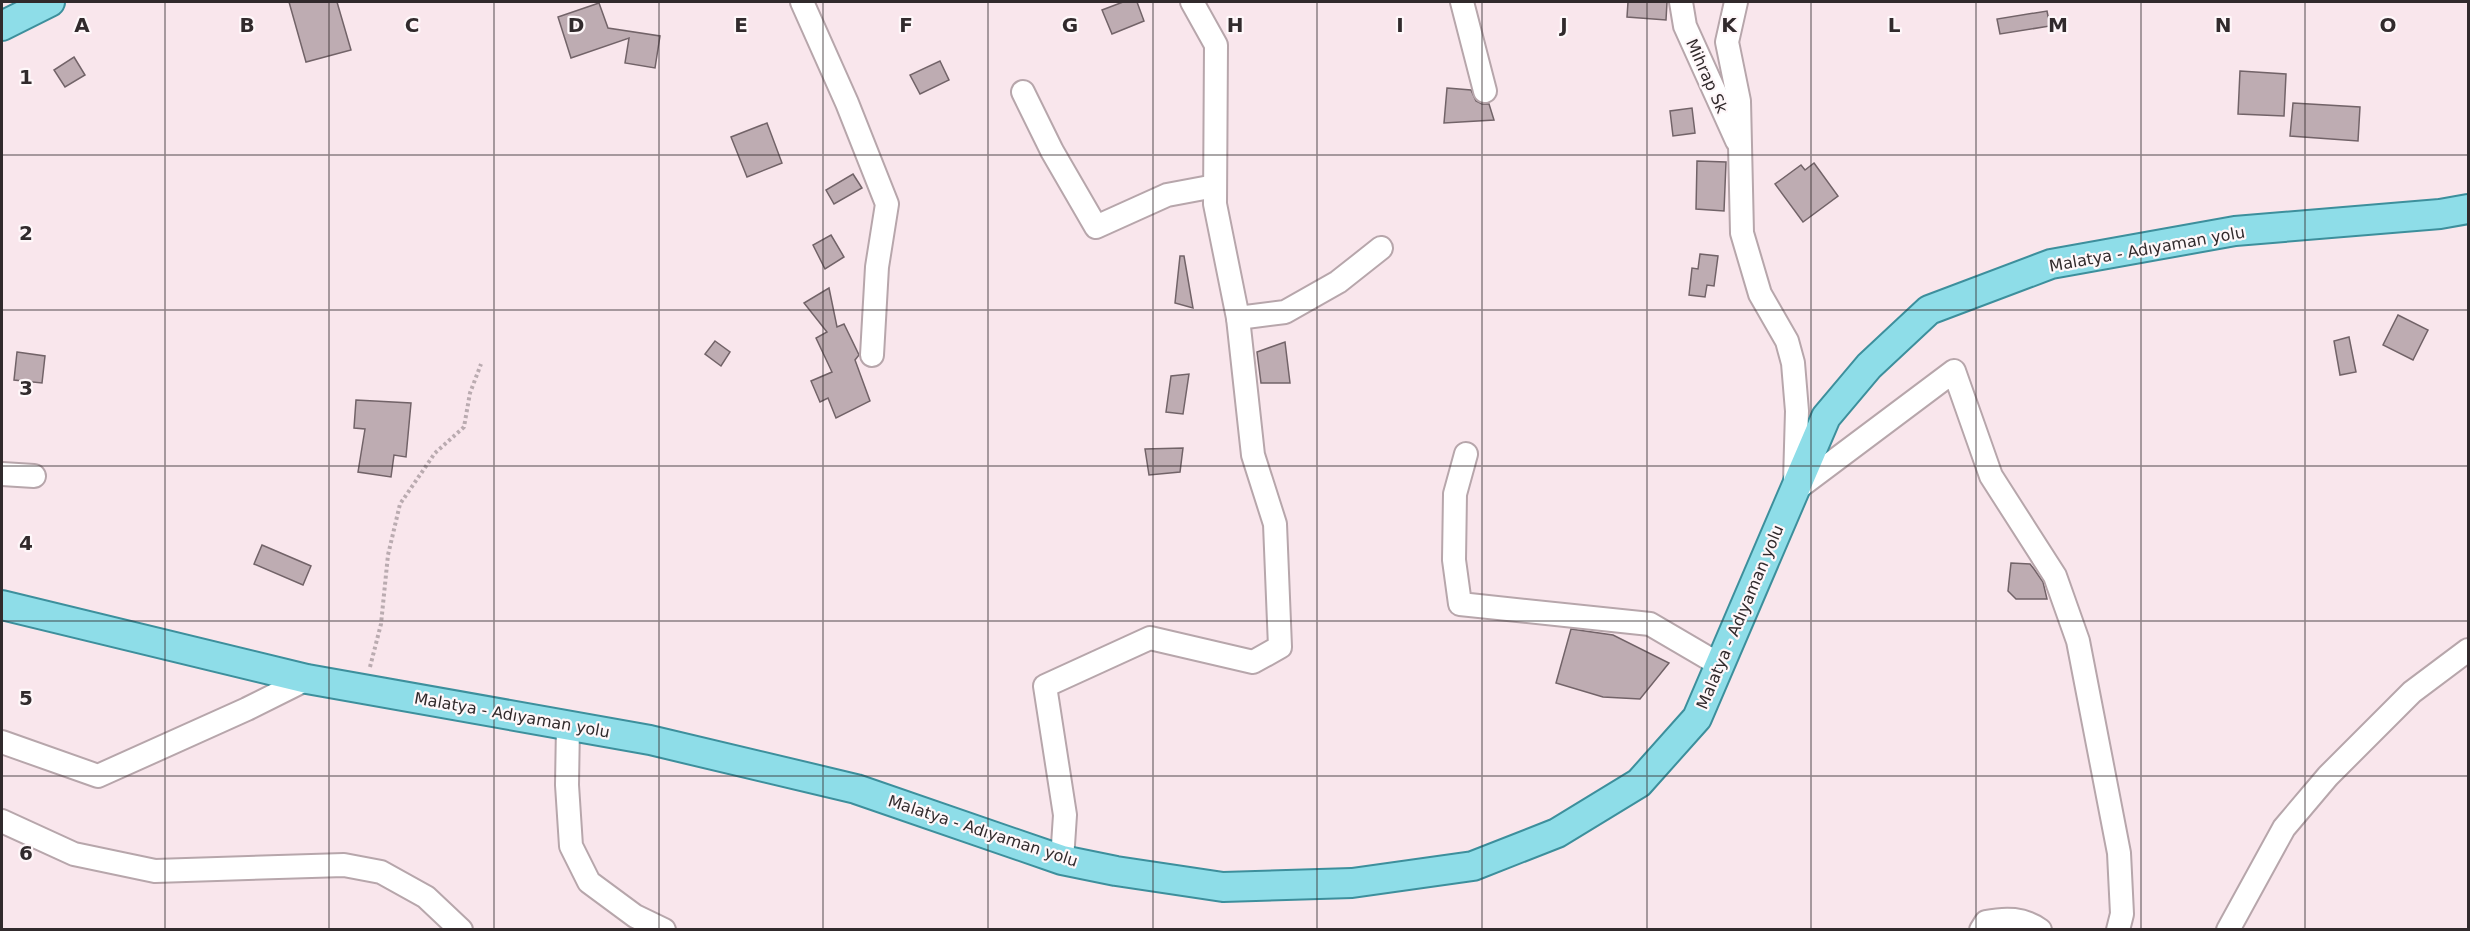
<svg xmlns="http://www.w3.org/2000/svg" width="2470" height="931" font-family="'DejaVu Sans',sans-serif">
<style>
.building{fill:#beacb2;stroke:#726368;stroke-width:1.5}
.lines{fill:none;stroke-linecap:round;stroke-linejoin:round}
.minor-casing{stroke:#b7a6ab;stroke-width:26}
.major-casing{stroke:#3d8f9c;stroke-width:32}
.path{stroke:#baabb0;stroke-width:4;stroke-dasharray:3 3;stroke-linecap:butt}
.minor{stroke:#fff;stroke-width:22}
.major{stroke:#8edde8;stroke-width:28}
.grid{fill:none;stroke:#312a2c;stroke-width:1.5;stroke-opacity:0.55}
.labels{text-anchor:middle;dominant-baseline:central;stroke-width:4.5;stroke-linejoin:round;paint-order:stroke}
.street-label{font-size:16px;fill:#312a2c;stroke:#fef7f9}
.grid-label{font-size:20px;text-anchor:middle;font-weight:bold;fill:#312a2c;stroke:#fef7f9;stroke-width:4.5;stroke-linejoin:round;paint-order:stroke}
</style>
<rect width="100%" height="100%" fill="#f9e6ec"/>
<g class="building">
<path d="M289,2H337L351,50L306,62Z"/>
<path d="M1123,2H1137L1144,21L1112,34L1102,10Z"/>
<path d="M1628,2H1667L1666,20L1627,17Z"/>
<path d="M599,3L608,28L660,36L655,68L625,63L629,38L571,58L558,17Z"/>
<path d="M2047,11L2050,26L2000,34L1997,19Z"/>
<path d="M74,57L85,75L65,87L54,70Z"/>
<path d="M940,61L949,80L920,94L910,75Z"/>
<path d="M2240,71L2286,74L2284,116L2238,114Z"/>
<path d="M1447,88L1471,90L1476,101L1482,104H1489L1494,120L1444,123Z"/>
<path d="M2293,103L2360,107L2358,141L2290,136Z"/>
<path d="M1692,108L1695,133L1673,136L1670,111Z"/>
<path d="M767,123L782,163L747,177L731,137Z"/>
<path d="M1697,161L1726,162L1724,211L1696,209Z"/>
<path d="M1814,163L1838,196L1803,222L1775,184L1801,165L1805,170Z"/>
<path d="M853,174L862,188L834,204L826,190Z"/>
<path d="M831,235L844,257L825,269L813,245Z"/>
<path d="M1700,254L1718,256L1714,286L1707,285L1705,297L1689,295L1692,268L1698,269Z"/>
<path d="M1180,256H1184L1193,308L1175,303Z"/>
<path d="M829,288L837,327L844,324L859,355L855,360L870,401L836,418L828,398L820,402L811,381L832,372L816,338L827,332L804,303Z"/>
<path d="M2398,315L2428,330L2413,360L2383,345Z"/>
<path d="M2349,337L2356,372L2340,375L2334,341Z"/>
<path d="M715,341L730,352L721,366L705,354Z"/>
<path d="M1285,342L1290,383H1261L1257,352Z"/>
<path d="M17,352L45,356L42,383L14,380Z"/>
<path d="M1189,374L1183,414L1166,412L1171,376Z"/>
<path d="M356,400L411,403L406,457L394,455L391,477L358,472L365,429L354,428Z"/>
<path d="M1183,448L1180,472L1149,475L1145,449Z"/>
<path d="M262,545L311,566L303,585L254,564Z"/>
<path d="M2011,563L2030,564L2034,569L2043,582L2047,599H2016L2008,591Z"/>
<path d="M1571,629L1613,635L1669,663L1640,699L1603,697L1556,683Z"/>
</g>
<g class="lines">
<g class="minor-casing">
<g id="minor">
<path d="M802,2L847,103L887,204L877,267L872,355"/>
<path d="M1462,2L1485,91"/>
<path d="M1681,2L1685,26L1737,141"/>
<path d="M1736,2L1727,42L1739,101L1742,233L1760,294L1787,341L1793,363L1797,411L1795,481"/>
<path d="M1023,92L1052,151L1096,227L1167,195L1215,186"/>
<path d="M1238,318L1285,312L1338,282L1381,248"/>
<path d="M1466,454L1455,494L1454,560L1460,604L1650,624L1720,665"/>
<path d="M2,474L34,476"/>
<path d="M1794,491L1954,371L1991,476L2055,576L2078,641L2119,853L2122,914L2118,930"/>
<path d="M568,725L567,785L571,846L589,882L635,916L664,930"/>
<path d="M2,742L98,776L247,709L307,679"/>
<path d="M2,821L74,854L155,871L344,865L381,872L426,897L461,930"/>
<path d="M1062,860L1065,815L1045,686L1150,638L1253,662L1280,647L1275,524L1253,455L1238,318L1215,204L1216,45L1192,2"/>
<path d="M1981,930L1986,922C2006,918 2023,918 2040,930"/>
<path d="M2228,930L2284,828L2328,776L2412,692L2468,650"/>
</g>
</g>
<g class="major-casing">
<g id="major">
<path d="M2,26L50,2"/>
<path d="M2,605L307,679L650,740L856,789L1062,860L1116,871L1223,887L1352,883L1473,866L1557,833L1639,783L1697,718L1826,417L1869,366L1929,310L2051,264L2235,231L2440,214L2468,209"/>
</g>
</g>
<path class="path" d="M370,667L381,624L388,555L400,504L435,453L464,427L470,393L481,364"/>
<use href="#minor" class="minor"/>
<use href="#major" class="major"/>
</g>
<path class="grid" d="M165,2V930M329,2V930M494,2V930M659,2V930M823,2V930M988,2V930M1153,2V930M1317,2V930M1482,2V930M1647,2V930M1811,2V930M1976,2V930M2141,2V930M2305,2V930M2,155H2468M2,310H2468M2,466H2468M2,621H2468M2,776H2468"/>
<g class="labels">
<g class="street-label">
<text transform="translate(1707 76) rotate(66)">Mihrap Sk</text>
<text transform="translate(2147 249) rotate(-10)">Malatya - Adıyaman yolu</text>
<text transform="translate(1740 617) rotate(-67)">Malatya - Adıyaman yolu</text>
<text transform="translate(512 715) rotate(10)">Malatya - Adıyaman yolu</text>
<text transform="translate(983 831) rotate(18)">Malatya - Adıyaman yolu</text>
</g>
</g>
<g class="grid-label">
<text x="82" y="32">A</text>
<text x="247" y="32">B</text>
<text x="412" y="32">C</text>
<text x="576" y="32">D</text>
<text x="741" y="32">E</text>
<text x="906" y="32">F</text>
<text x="1070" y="32">G</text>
<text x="1235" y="32">H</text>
<text x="1400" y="32">I</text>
<text x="1564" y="32">J</text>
<text x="1729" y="32">K</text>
<text x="1894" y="32">L</text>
<text x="2058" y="32">M</text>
<text x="2223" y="32">N</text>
<text x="2388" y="32">O</text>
<text x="26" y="84">1</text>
<text x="26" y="240">2</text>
<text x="26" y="395">3</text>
<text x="26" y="550">4</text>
<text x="26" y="705">5</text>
<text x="26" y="860">6</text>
</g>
<rect width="2470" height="931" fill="none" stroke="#312a2c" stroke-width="6"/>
</svg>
